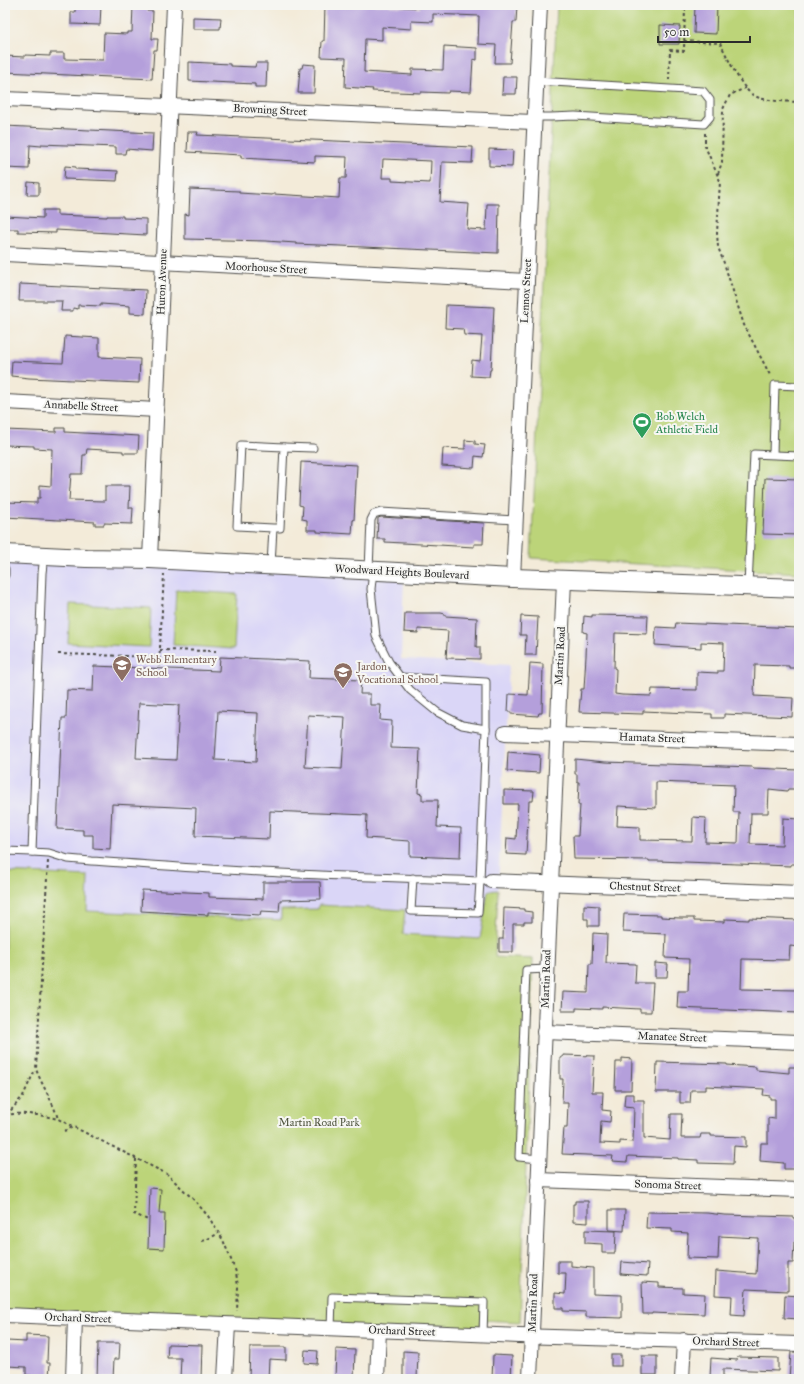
<svg xmlns="http://www.w3.org/2000/svg" width="804" height="1384" font-family="'IM FELL Great Primer',serif">
<style>
.built{fill:#dad6f7}
.green{fill:#bcd479;stroke:#748052}
.building{fill:#b49fdb;fill-rule:evenodd}
.lines{fill:none;stroke-linecap:round;stroke-linejoin:round}
.service-casing{stroke:#494845;stroke-width:9}
.minor-casing{stroke:#494845;stroke-width:16}
.tertiary-casing{stroke:#494845;stroke-width:20}
.path{stroke:#494845;stroke-width:2;stroke-dasharray:3 3;stroke-linecap:butt}
.service{stroke:#fff;stroke-width:7}
.minor{stroke:#fff;stroke-width:14}
.tertiary{stroke:#fff;stroke-width:18}
.labels{text-anchor:middle;dominant-baseline:central;stroke-width:4;stroke-linejoin:round;paint-order:stroke}
.street-label{font-size:11px;fill:#2b2b2b;stroke:#f6f6f2}
.leisure-label{font-size:11px;fill:#27864d;stroke:#f6f6f2;text-anchor:start}
.education-label{font-size:11px;fill:#785e54;stroke:#f6f6f2;text-anchor:start}
.park-label{font-size:11px;fill:#4f553e;stroke:#f6f6f2}
</style>
<rect width="100%" height="100%" fill="#f6f6f2"/>
<filter id="ink" filterUnits="userSpaceOnUse"><feTurbulence type="fractalNoise" baseFrequency=".025" numOctaves="2"/><feDisplacementMap in="SourceGraphic" scale="8" xChannelSelector="R" yChannelSelector="G"/><feConvolveMatrix kernelMatrix="1 2 1 2 8 2 1 2 1" color-interpolation-filters="sRGB"/></filter>
<filter id="wash" filterUnits="userSpaceOnUse"><feTurbulence type="fractalNoise" baseFrequency=".012" numOctaves="4" result="noise"/><feDisplacementMap in="SourceGraphic" scale="16" xChannelSelector="R" yChannelSelector="G"/><feGaussianBlur stdDeviation="0.9" result="paint"/><feColorMatrix in="noise" values="0 0 0 0 0 0 0 0 0 0 0 0 0 0 0 0 0 1.4 0 .05"/><feComposite in="paint" operator="in"/></filter>
<g filter="url(#wash)">
<rect width="100%" height="100%" fill="#f3ebd9"/>
<path class="built" d="M5,556L404,577L401,659L509,665L498,890L488,891L481,939L403,934L405,910L319,905L318,909L281,910V920L87,911L88,876L5,872Z"/>
<g class="green">
<path d="M557,5H799V573L531,558Z"/>
<path d="M176,590L237,594L234,649L173,645Z"/>
<path d="M70,604L151,608L149,647L68,643Z"/>
<path d="M5,872L88,876L87,911L281,920V910L318,909L319,905L405,910L403,934L480,939L488,891L498,890L495,957L533,959L525,1194L520,1322L481,1320L480,1334L5,1315Z"/>
</g>
<g id="blocks">
<g class="building">
<path d="M75,5H101L100,25L71,24V12H75Z"/>
<path d="M133,5H147V11H153L152,39H158L157,50H154L152,79L5,72V56L25,57V55L50,56V53H64V59L103,60L104,33L127,34V32H132Z"/>
<path d="M325,5H390V6L420,8V5H517L516,22H513L510,63H495L496,45L478,44L479,16L433,14V22L411,21V29L382,27V40L365,39L364,72L412,75V69L443,70L444,46L477,48V60L473,59L471,92L449,91L448,93L421,92V93L372,91L373,89L345,87L346,58L321,57L322,41H324Z"/>
<path d="M695,5H717L716,34L694,33Z"/>
<path d="M193,17L221,18L220,29H193Z"/>
<path d="M660,25L680,26L679,44H660Z"/>
<path d="M189,62L230,64V66L255,67L256,63H267L266,87H255V84L189,81Z"/>
<path d="M303,64L315,65L314,93H298L300,68H302Z"/>
<path d="M503,77H517L516,94H502Z"/>
<path d="M5,126L153,133L152,151L126,149L125,154H116V147L41,144V146L30,145L29,169L5,168Z"/>
<path d="M188,132H198L197,135L473,147L472,163L442,162L440,202L469,204L467,229L486,230L487,204H499L498,253L296,244V243L266,241L185,239V214L189,215L190,189L239,191V193L272,195L274,194L339,198L340,178H346L347,157L315,156V162L241,158V155L187,152ZM383,159L431,161L430,183L392,181V178H382Z"/>
<path d="M489,149L513,150L512,167L489,166Z"/>
<path d="M65,166L76,167V169L118,171L117,181L64,179Z"/>
<path d="M28,182L39,183V195H27Z"/>
<path d="M43,210H57V215L107,217V216H123V218L146,219V235L56,230V233L18,232V229H5V216L43,218Z"/>
<path d="M20,284L146,290L145,314L130,313V306L101,304V306L78,305V309L73,308V311H61L62,301H19Z"/>
<path d="M446,305L494,307L491,370H490L489,377L471,376L472,360L480,361L482,336L464,335L463,329L445,328Z"/>
<path d="M65,336L99,338V357L140,359L139,383L29,378L11,376L12,361L63,363Z"/>
<path d="M56,428H65V432L139,436L138,453H123V451L87,449L86,455H83L82,474H71L69,500L105,501V486H130L129,508H133L132,524L104,523V525H95V522L5,517V502L37,503V498H40V485L51,486L52,449L34,448V446L5,445V430L56,432Z"/>
<path d="M465,440L475,441V444L485,445L483,457L475,456L474,468L442,466L443,448L465,449Z"/>
<path d="M301,462L357,465L354,520H353L352,534L317,532V530H307V520L302,519L303,506L299,505Z"/>
<path d="M765,478L799,479V535L763,534Z"/>
<path d="M381,517L484,523L483,544H474V547L385,542V539H377L378,518Z"/>
<path d="M405,613H441L445,614V616L477,618L476,647H480V659L446,658L448,631L418,629V633L404,632Z"/>
<path d="M592,615L648,616L647,634L615,633L614,668L616,669L615,694L622,695L651,696L652,689L697,690V672L718,673V671H723L724,643L701,642V648L655,645L656,627L675,628L676,623L799,628V668H789V666L755,665L754,696L793,698L792,717L724,714V718H712V714L643,711V714L579,712L581,689H584L586,656L587,633L583,632L584,616L592,617Z"/>
<path d="M521,616L538,617L536,655H525L526,635H520Z"/>
<path d="M220,657L310,661L309,678L361,680L360,694H370V705H381L380,720L392,721L391,748L420,749L418,793L422,794V800H438L437,827L461,828L460,858L410,856V841L366,838L367,815L270,811L269,839L195,836L196,808L112,804L110,849L93,848V835H83V830L57,829L62,718H66L67,690L93,691L94,666L219,671ZM139,703L179,705L176,760L136,758ZM218,711L258,713L256,762L215,760ZM308,715L345,717L342,769L305,767Z"/>
<path d="M530,663L543,664L542,713H539L538,716L511,714V712H508L509,694L528,695Z"/>
<path d="M508,752L540,755L539,773L507,771Z"/>
<path d="M575,759L605,762L753,767V768L798,770L797,789H788L787,791L769,789L768,813H751L750,844L782,845L783,818L799,819V864H791V866L658,861H649V860L574,859L573,836H578L580,805H578L579,782H577V774H575ZM656,782L734,785L733,812H739L738,843L705,842L706,818L693,817L692,841L640,840V827L617,826L618,806L656,808Z"/>
<path d="M504,790L534,791L533,801H529L526,855H525L506,854L507,838L516,839L518,804H504Z"/>
<path d="M263,882H320L321,899L280,900L279,912L261,911L260,915L208,912V915L141,911L142,890L209,893V897L263,899Z"/>
<path d="M584,905L599,906V926H588V919H584Z"/>
<path d="M504,908L524,909V911L532,912V922H524V924H513V952H499V939H503Z"/>
<path d="M624,914L661,915V917L680,918H694V921L725,922V919L749,920V918L799,920V947L790,946L789,960L742,959L741,989L799,990V1013L677,1008L678,991H688L689,959L665,958L666,934L623,932Z"/>
<path d="M593,933L607,934L606,963L636,964L635,983H653L651,1012H640V1009L602,1007V1009L576,1008V1011H562L563,992L588,993L589,964H592Z"/>
<path d="M655,963L668,964L667,977H655Z"/>
<path d="M563,1055L594,1056L592,1092H603L602,1110L611,1111L610,1122L601,1121L600,1143L620,1144V1141L633,1142L634,1107L624,1106L625,1094H634V1100H644V1138L670,1140L671,1114H682L681,1138H700L701,1134H711V1136L746,1137V1147L734,1146L733,1164L698,1163V1160L678,1159V1158L628,1156L627,1162L612,1161L613,1156L562,1154L564,1128H567L568,1103H562L563,1079H560V1057H563Z"/>
<path d="M622,1058L632,1059L631,1090H615L616,1062H622Z"/>
<path d="M657,1062L727,1064V1065L756,1067V1070L789,1073V1067H799L798,1169H784V1163L760,1161L761,1143H768V1118L775,1119V1099H770V1096L763,1095L764,1089L706,1086V1090H691L690,1103H680V1092H656Z"/>
<path d="M150,1188L161,1189L159,1213H165L164,1249L148,1248Z"/>
<path d="M575,1201H588V1223L573,1222V1204H575Z"/>
<path d="M609,1210H625L624,1231L609,1230Z"/>
<path d="M647,1212L707,1213L724,1215L794,1217V1219H799V1243L794,1242L793,1263H788V1291L746,1289L744,1316L731,1315L732,1296L715,1295L716,1271L756,1274L758,1238L719,1236L718,1259L687,1258L688,1233L672,1232V1229L646,1228Z"/>
<path d="M585,1230L616,1231L615,1253H602V1244L585,1243Z"/>
<path d="M558,1261H571V1266L593,1268V1294L622,1295V1318L587,1317H586V1312L563,1311V1308H555V1293L565,1294L566,1273H558Z"/>
<path d="M622,1262L648,1264L647,1276L621,1274Z"/>
<path d="M642,1282L659,1283V1287L683,1288V1293L705,1294L704,1314L676,1313V1314L652,1313V1314H643Z"/>
<path d="M785,1295L799,1296V1319L784,1318Z"/>
<path d="M26,1335L48,1336L47,1363H50L49,1377L26,1375V1367L7,1366V1341L26,1342Z"/>
<path d="M98,1343H120L119,1359H114L113,1379H97Z"/>
<path d="M168,1344L202,1345L201,1379H180L181,1358H167Z"/>
<path d="M250,1347H286V1360L269,1359L268,1379H249Z"/>
<path d="M336,1349L355,1350L354,1379H335Z"/>
<path d="M305,1350L318,1351L317,1364L304,1363Z"/>
<path d="M403,1351L418,1352L417,1379H403Z"/>
<path d="M791,1352H799V1379H789Z"/>
<path d="M493,1355L512,1356L511,1379H492Z"/>
<rect x="611" y="1355" width="10" height="11"/>
<rect x="642" y="1356" width="15" height="19"/>
<path d="M738,1357L778,1358V1371L723,1369V1378H710L711,1358L737,1360Z"/>
</g>
</g>
</g>
<g filter="url(#ink)">
<use href="#blocks" fill-opacity="0" stroke="#494845" stroke-width="1"/>
<g class="lines">
<g class="service-casing">
<g id="service">
<path d="M535,117H551L575,116L704,124L710,117V100L703,91L536,81"/>
<path d="M284,447L313,448"/>
<path d="M773,454L775,385L799,386"/>
<path d="M271,565L273,528L237,526L241,445L284,447L280,528H273"/>
<path d="M5,569V575"/>
<path d="M369,570L371,520L374,514L381,512L515,520"/>
<path d="M373,571L371,589L376,636L389,662L410,690L437,712L462,725L486,729L480,881H485"/>
<path d="M748,586L754,454L799,456"/>
<path d="M400,677L486,682V729"/>
<path d="M5,851L32,852L42,573L44,556"/>
<path d="M32,852L49,853L68,859L91,861C154,865 217,870 280,873C347,877 414,878 480,881L478,913L411,911L413,878"/>
<path d="M539,1159L519,1157L526,970L547,969"/>
<path d="M331,1329L332,1297L484,1302L483,1335"/>
</g>
</g>
<g class="minor-casing">
<g id="minor">
<path d="M5,99L534,122"/>
<path d="M5,254L527,281"/>
<path d="M5,402L157,410"/>
<path d="M150,559L174,5"/>
<path d="M513,578L540,5"/>
<path d="M505,733L799,744"/>
<path d="M491,881L799,893"/>
<path d="M544,1032L799,1042"/>
<path d="M538,1180L799,1190"/>
<path d="M5,1315L519,1336L799,1344"/>
<path d="M73,1379L75,1318"/>
<path d="M225,1379L228,1325"/>
<path d="M377,1379L379,1330"/>
<path d="M530,1379L564,580"/>
<path d="M682,1379L684,1340"/>
</g>
</g>
<g class="tertiary-casing">
<path id="tertiary" d="M5,554L86,558L150,559L513,578L799,588"/>
</g>
<g class="path">
<path d="M684,41L720,43C727,56 741,88 753,95C764,102 786,101 799,102"/>
<path d="M669,80L670,50L684,51L685,5"/>
<path d="M705,133V146L720,181L717,233L718,247L724,263L744,325L771,377"/>
<path d="M718,174L722,162L723,109L730,95L745,88"/>
<path d="M160,650L216,651"/>
<path d="M58,654L159,657"/>
<path d="M159,666L164,574"/>
<path d="M48,861L36,1069C42,1086 53,1101 58,1119"/>
<path d="M5,1115C23,1112 41,1115 58,1119L167,1174L195,1201L208,1216L223,1240L236,1272L238,1287L237,1311"/>
<path d="M7,1115L23,1096L35,1070"/>
<path d="M64,1131L71,1128L73,1125"/>
<path d="M136,1159L134,1214L148,1220"/>
<path d="M202,1241L206,1240L219,1233"/>
</g>
<use href="#service" class="service"/>
<use href="#minor" class="minor"/>
<use href="#tertiary" class="tertiary"/>
</g>
</g>
<defs>
<g id="stadium-pin" transform="scale(1)"><path d="M0 17L-7.5 6A9.5 9.5 0 1 1 7.5 6Z" fill="#2e9e5b" stroke="#f6f6f2"/><path d="M0-5a6.5 5 0 1 0 0 10a6.5 5 0 1 0 0-10ZM-3.5-1.8h7v3.6h-7Z" fill="#fff"/></g>
<g id="school-pin" transform="scale(1)"><path d="M0 17L-7.5 6A9.5 9.5 0 1 1 7.5 6Z" fill="#8d6e63" stroke="#f6f6f2"/><path d="M0-5L7-2L0 1L-7-2ZM-4 1L0 2.5L4 1V4Q0 6-4 4Z" fill="#fff"/></g>
</defs>
<g fill-rule="evenodd">
<use href="#stadium-pin" x="642" y="422"/>
<use href="#school-pin" x="122" y="665"/>
<use href="#school-pin" x="343" y="672"/>
</g>
<g class="labels">
<g class="street-label">
<text transform="translate(270 110) rotate(3)">Browning Street</text>
<text transform="translate(266 268) rotate(3)">Moorhouse Street</text>
<text transform="translate(162 282) rotate(-88)">Huron Avenue</text>
<text transform="translate(526 291) rotate(-87)">Lennox Street</text>
<text transform="translate(81 406) rotate(3)">Annabelle Street</text>
<text transform="translate(402 572) rotate(3)">Woodward Heights Boulevard</text>
<text transform="translate(560 656) rotate(-87)">Martin Road</text>
<text transform="translate(652 738) rotate(2)">Hamata Street</text>
<text transform="translate(645 887) rotate(2)">Chestnut Street</text>
<text transform="translate(546 979) rotate(-88)">Martin Road</text>
<text transform="translate(672 1037) rotate(2)">Manatee Street</text>
<text transform="translate(668 1185) rotate(2)">Sonoma Street</text>
<text transform="translate(533 1303) rotate(-88)">Martin Road</text>
<text transform="translate(78 1318) rotate(2)">Orchard Street</text>
<text transform="translate(402 1331) rotate(2)">Orchard Street</text>
<text transform="translate(726 1342) rotate(2)">Orchard Street</text>
</g>
<g class="leisure-label">
<text x="656" y="416">Bob Welch<tspan x="656" dy="13">Athletic Field</tspan></text>
</g>
<g class="education-label">
<text x="136" y="659">Webb Elementary<tspan x="136" dy="13">School</tspan></text>
<text x="357" y="666">Jardon<tspan x="357" dy="13">Vocational School</tspan></text>
</g>
<g class="park-label">
<text x="319" y="1122">Martin Road Park</text>
</g>
</g>
<rect width="804" height="1384" fill="none" stroke="#f6f6f2" stroke-width="20"/>
<path d="M658 36v6h92v-6" fill="none" stroke="#2b2b2b" stroke-width="2"/>
<text x="664" y="36" font-size="12" fill="#2b2b2b" stroke="#f6f6f2" stroke-width="3" paint-order="stroke">50 m</text>
</svg>
